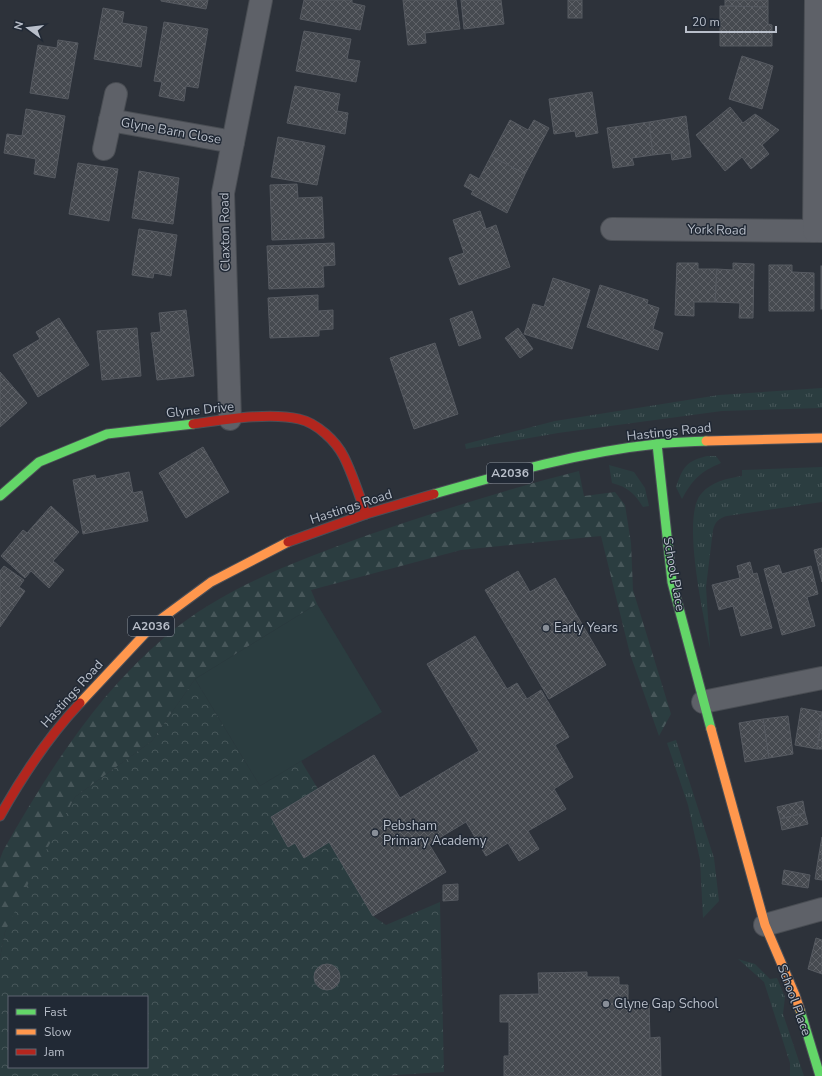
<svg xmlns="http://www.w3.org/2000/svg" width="822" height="1076" font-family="'Nunito Sans',sans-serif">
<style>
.grass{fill:url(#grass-tufts)}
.forest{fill:url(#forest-firs)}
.park{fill:url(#park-crowns);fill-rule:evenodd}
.pitch{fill:#2b3d40}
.building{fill:url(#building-cross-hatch);stroke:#565a61}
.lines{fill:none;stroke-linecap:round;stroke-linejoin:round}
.street-casing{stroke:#494d53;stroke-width:24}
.fast-casing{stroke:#4b4f57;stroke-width:11}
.slow-casing{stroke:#4b4f57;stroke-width:11}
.jam-casing{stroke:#4b4f57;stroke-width:11}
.street{stroke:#5e6168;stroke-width:22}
.fast{stroke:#63d668;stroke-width:9}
.slow{stroke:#ff974d;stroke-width:9}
.jam{stroke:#b3261e;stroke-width:9}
.poi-dot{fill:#888e98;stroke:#212935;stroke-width:1.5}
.labels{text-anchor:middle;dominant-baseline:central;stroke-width:3;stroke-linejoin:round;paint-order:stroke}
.shield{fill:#212935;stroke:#8b929d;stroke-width:1}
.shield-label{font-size:12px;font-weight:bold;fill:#b9bfca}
.street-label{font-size:13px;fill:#b9bfca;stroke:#212935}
.poi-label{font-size:13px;fill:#b9bfca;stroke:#212935;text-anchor:start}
</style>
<defs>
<pattern id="grass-tufts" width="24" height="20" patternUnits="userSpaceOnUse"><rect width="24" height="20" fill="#2b3d40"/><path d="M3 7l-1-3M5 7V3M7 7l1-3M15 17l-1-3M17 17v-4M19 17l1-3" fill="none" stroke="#48575a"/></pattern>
<pattern id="forest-firs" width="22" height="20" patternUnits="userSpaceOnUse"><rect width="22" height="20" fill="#2b3d40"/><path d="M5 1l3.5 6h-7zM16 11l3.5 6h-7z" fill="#48575a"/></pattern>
<pattern id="park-crowns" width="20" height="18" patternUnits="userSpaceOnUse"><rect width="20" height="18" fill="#2b3d40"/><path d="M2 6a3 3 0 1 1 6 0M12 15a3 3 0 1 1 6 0" fill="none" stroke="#48575a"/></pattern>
<pattern id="building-cross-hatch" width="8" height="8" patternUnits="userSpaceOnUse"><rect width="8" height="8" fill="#464a50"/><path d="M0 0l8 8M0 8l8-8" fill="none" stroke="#5f6268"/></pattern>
</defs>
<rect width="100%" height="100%" fill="#2d323a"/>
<g class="grass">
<path d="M822,388V408L722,411L558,433L466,449L465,444L555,421L719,395Z"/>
<path d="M707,456H716L721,463C700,472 693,479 682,499L676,487C683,467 686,461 707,456Z"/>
<path d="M609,465L634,472L645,488L649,506L643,507C635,494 628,487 612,483Z"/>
<path d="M822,467V502L727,516C719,518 715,522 713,530L706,587L710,648C704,618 681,517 701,494C712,481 726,479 742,476V470Z"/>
<path d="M676,740L714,858L719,901L703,918L700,860L688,805L667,743Z"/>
<path d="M738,959L755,964L770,979L777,978L785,997L783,1014L804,1076H790V1063L764,982Z"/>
</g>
<path class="forest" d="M579,471L584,496L615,492L625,505L631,543L633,590L671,714L659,736L630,654L601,536L461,550L311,590L317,604L195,679L152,741L75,797L5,932L0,958V859L3,851C47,773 97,694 166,636C224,587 297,561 368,535C438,511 508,489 579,471Z"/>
<path class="park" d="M195,679L260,786L301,761L318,789L271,817L288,846L295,843L304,858L329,842L373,916L386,925L440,902L444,1072L381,1076H0V958L5,932L29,882L75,797L152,741ZM9,997H147V1067H9Z"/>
<path class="pitch" d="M317,604L382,712L260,786L195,679Z"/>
<g class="building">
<path d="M161,0H208L206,9L161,1Z"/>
<path d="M304,0H352V3L365,6L360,30L300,19Z"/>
<path d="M403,0H456L460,29L425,33L426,43L408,45Z"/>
<path d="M461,0H501L504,24L464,29Z"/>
<rect x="568" y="0" width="14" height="18"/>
<path d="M725,0H768V7L725,6Z"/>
<path d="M720,6L768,7V24L772,25V46H720Z"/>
<path d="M103,8L124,12L122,23L147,27L141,67L94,59Z"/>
<path d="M164,22L208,29L198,88L186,86L184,101L159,96L162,82L154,81Z"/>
<path d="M304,31L351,39L347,59L360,61L356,82L296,71Z"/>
<path d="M58,40L78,43L68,99L30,93L38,45L57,48Z"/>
<path d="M742,56L773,66L762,109L729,99Z"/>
<path d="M295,86L340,94L337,111L348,113L345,134L287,123Z"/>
<path d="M592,92L598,133L576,137L575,131L554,134L549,99Z"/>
<path d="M730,107L743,123L755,114L779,130L762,145L769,154L751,169L742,157L725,171L696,135Z"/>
<path d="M26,109L65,116L55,178L34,174L36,159L4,153L7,134L22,136Z"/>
<path d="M686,116L691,157L672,160L671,153L653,155L649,122Z"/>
<path d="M510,120L528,130L534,120L549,128L525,174L491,156Z"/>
<path d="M649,122L653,155L632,158L634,165L613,168L607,128Z"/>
<path d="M278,137L325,146L317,185L271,177Z"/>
<path d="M491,156L525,174L507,213L471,194L473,191L464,186L470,174L479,179Z"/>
<path d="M78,163L118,169L109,221L69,214Z"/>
<path d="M139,171L179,178L173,224L132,218Z"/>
<path d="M297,184L298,198L322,197L324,238L272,240L270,185Z"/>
<path d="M480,211L486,229L496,225L510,267L459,285L449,258L464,253L453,220Z"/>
<path d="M139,229L177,235L171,276L154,273L153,278L132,275Z"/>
<path d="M334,243L335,265L323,266L324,287L269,289L267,246Z"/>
<path d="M677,263H698V269H717L715,302H694V316L675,315Z"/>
<path d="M733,263L754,264L753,318H739L740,303L715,302L717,269L733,270Z"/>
<path d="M769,265H792V272L814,273V311H769Z"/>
<rect x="821" y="266" width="1" height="43"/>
<path d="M553,278L590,290L572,349L524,334L533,304L544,307Z"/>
<path d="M600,285L648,300L647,304L659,308L653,329L663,333L658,350L587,327Z"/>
<path d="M318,295V311L333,310V329L319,330V336L270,338L268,298Z"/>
<path d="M186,310L194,376L157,380L151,333L161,332L159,313Z"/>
<path d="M472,311L481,338L459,346L450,319Z"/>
<path d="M59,318L89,365L38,397L13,355L40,339L36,332Z"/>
<path d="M137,328L141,376L102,380L97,331Z"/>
<path d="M518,328L533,349L520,358L505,338Z"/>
<path d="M435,343L458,414L414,429L390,358Z"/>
<path d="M0,372L27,403L0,427Z"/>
<path d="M203,447L229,492L186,518L159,473Z"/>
<path d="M129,472L133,493L142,491L148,521L83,534L73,480L95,475L96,479Z"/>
<path d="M51,506L79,532L53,561L64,570L49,588L31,571L25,578L1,556L23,530L27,533Z"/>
<path d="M822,548V582L814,550Z"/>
<path d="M750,562L753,574L757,573L772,628L741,636L733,606L719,610L712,585L740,578L737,566Z"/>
<path d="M779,565L782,574L811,566L818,594L807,597L815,626L782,635L764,569Z"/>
<path d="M4,566L24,580L19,587L25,591L0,627V571Z"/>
<path d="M518,571L530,592L555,578L606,665L549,699L485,590Z"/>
<path d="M475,636L507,689L517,683L527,699L541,690L569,737L555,745L573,777L554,789L566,809L528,831L539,849L519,861L508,843L486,856L466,822L429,844L446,872L373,916L329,842L304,858L295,843L288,847L271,817L374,755L400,798L479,751L427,664Z"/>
<path d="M801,708L822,712L817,749L795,745Z"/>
<path d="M788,716L793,754L769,758L763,719Z"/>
<path d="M763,719L769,758L745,762L739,723Z"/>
<path d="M822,720V749H817Z"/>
<path d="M803,801L805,813L780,819L777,807Z"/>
<path d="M805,813L808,824L782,830L780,819Z"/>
<path d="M822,837V855L819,854Z"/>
<path d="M819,854L822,855V880L815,879Z"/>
<path d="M784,870L810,875L808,888L782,884Z"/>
<path d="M458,884V900L443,901V885Z"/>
<path d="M816,938L822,940V974L808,969Z"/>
<circle cx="327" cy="977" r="13"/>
<path d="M587,972V977H619V985H628V1004H649L650,1038L660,1037L661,1076H504V1056H509V1022H500V995L539,994L538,973Z"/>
</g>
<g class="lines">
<g class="street-casing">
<g id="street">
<path d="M110,120L233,142"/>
<path d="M104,149L116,94"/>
<path d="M612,229L822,231"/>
<path d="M814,231L816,0"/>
<path d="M230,419L223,193L261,0"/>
<path d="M703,702L822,678"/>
<path d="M765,925L822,909"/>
</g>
</g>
<g class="fast-casing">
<g id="fast">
<path d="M657,444L672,582L711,729"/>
<path d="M434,494C507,473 581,452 657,444C673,442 689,442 706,441"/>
<path d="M0,496L39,462L107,434L193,424"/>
<path d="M800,1010L820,1076"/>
</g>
</g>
<g class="slow-casing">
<g id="slow">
<path d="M706,441L822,438"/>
<path d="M80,703L154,624L211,582L288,542"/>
<path d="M711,729L765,925L795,995L800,1010"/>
</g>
</g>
<g class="jam-casing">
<g id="jam">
<path d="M193,424C223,420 269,412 299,419C317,423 336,441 344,457C353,475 359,495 366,514"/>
<path d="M288,542L366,514L434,494"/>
<path d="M0,816C23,775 48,737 80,703"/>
</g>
</g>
<use href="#street" class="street"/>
<use href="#fast" class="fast"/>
<use href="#slow" class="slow"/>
<use href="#jam" class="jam"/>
</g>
<g class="poi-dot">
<circle cx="546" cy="628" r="4"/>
<circle cx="375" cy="833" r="4"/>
<circle cx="606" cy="1004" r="4"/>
</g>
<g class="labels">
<g class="shield">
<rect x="487" y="463" width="46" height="20" rx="3"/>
<rect x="128" y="616" width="46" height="20" rx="3"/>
</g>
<g class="shield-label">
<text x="510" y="473">A2036</text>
<text x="151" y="626">A2036</text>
</g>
<g class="street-label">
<text transform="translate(171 131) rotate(10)">Glyne Barn Close</text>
<text transform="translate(717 230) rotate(1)">York Road</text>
<text transform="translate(225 232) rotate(-91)">Claxton Road</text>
<text transform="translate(200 410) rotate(-6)">Glyne Drive</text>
<text transform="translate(669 432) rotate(-6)">Hastings Road</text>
<text transform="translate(351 507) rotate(-18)">Hastings Road</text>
<text transform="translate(674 574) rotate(80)">School Place</text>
<text transform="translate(72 694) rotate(-48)">Hastings Road</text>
<text transform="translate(794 1000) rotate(70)">School Place</text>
</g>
<g class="poi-label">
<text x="554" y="628">Early Years</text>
<text x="383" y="826">Pebsham<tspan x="383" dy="15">Primary Academy</tspan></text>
<text x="614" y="1004">Glyne Gap School</text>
</g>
</g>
<rect x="8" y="996" width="140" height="72" fill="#212935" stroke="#5e6571"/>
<rect x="16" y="1009" width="20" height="6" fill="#63d668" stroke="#5e6571"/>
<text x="44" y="1016" font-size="12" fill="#b9bfca">Fast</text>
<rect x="16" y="1029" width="20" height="6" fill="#ff974d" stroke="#5e6571"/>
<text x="44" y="1036" font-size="12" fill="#b9bfca">Slow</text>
<rect x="16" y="1049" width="20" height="6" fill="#b3261e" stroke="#5e6571"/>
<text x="44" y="1056" font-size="12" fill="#b9bfca">Jam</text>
<g transform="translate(28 28) rotate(285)" stroke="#212935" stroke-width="3" paint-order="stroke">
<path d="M0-3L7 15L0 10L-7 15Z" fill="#b9bfca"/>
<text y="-6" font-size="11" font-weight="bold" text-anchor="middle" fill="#b9bfca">N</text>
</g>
<path d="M686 26v6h90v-6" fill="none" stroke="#b9bfca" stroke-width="2"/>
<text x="692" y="26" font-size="12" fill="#b9bfca" stroke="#212935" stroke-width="3" paint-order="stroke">20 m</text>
</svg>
